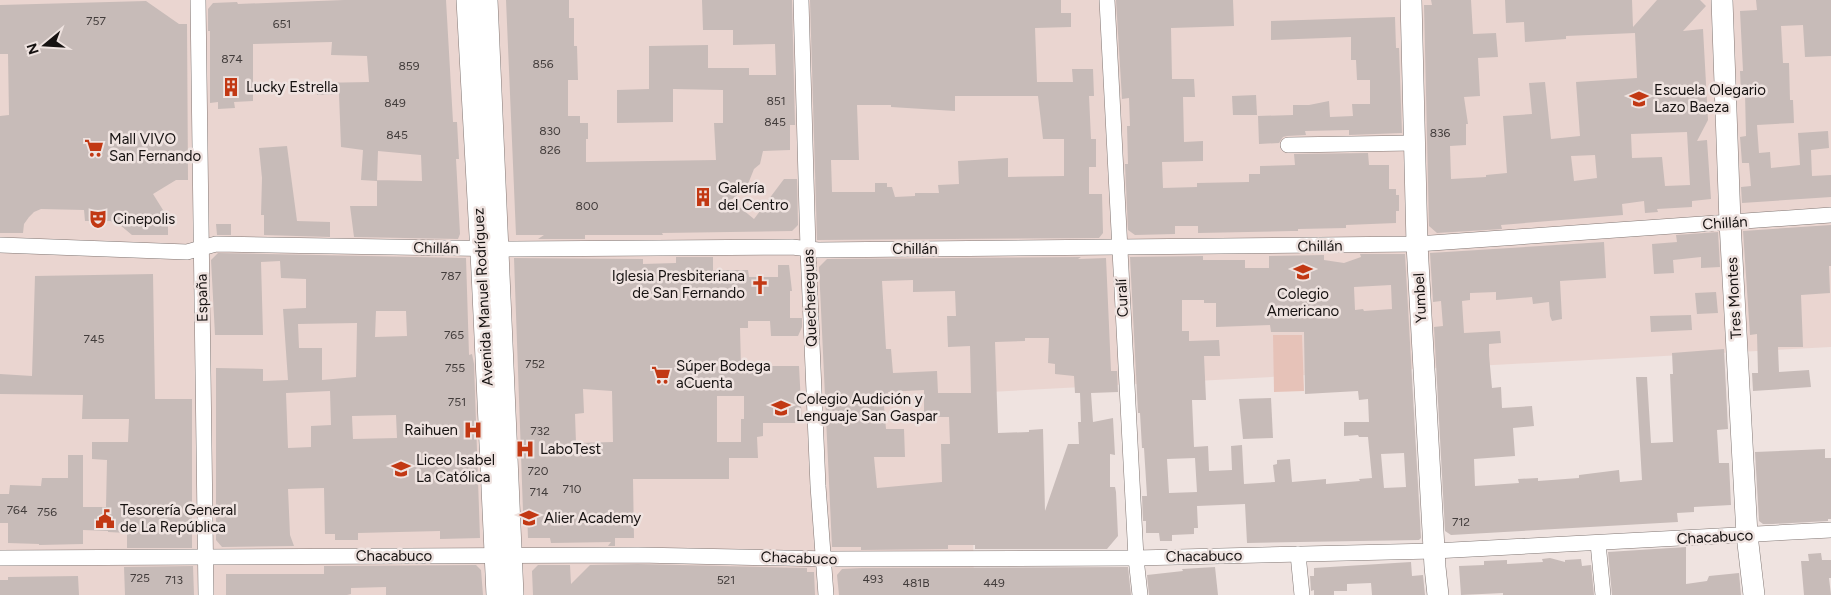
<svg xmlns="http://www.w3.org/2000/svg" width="1831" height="595" font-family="Figtree,sans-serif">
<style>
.built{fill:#ead5d0}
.green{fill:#e6c2b8}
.building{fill:#c7bbb8;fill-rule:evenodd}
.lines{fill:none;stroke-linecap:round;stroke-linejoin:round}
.street-casing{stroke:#817774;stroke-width:16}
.secondary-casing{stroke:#817774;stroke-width:22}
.street{stroke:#fff;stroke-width:15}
.secondary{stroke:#fff;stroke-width:21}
.labels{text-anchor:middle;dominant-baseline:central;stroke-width:5;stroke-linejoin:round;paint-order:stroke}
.number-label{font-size:12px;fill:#423c3b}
.poi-label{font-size:15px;fill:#161211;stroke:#efe3e0;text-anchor:start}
.street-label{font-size:15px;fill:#161211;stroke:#efe3e0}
</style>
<rect width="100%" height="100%" fill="#efe3e0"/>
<path class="built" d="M0,0H1831V347L971,393L974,595H0Z"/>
<path class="green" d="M1273,335H1302L1304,391L1274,392Z"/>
<g class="building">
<path d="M344,0H446L453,122H457L459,159H456L460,234L458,239L354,237L350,206H377V180L422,181L421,155L378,151L377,181L361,180L363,150L341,147L339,94L317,95L316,83L369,82L367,56L331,55L332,42L253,44V101L234,102L235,108L218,109V102L210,103V31H208V9L213,3L237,2L238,4Z"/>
<path d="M506,0H569V18H574V46H577L578,80H568V116H580V123H588V139H586V162L716,160L714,123H723V90L673,89V122L617,123V90L649,89V46L708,45V68H749V75H776L775,44L733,45V30H703L702,0H792L795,125H790V150L763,151L760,164L754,169L746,189L731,200L754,219L784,179H797L798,225L792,231L662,233L663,235H585V239H538L544,235H516Z"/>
<path d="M810,0H1061V13H1071V27L1035,28L1037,82H1073L1072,69H1093L1094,96H1089L1091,139H1096V167H1089V194H1102L1103,233L1099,238L817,240ZM955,96H1038L1043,139H1064V176L1008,177V158L958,161L959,184L938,185L939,193H915V196L895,197L892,187H887V183H875V192H832L831,160H859L857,105H891V107L955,111Z"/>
<path d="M1116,0H1233L1234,26L1171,28L1172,79H1194L1195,97H1183L1184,142L1203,141V161L1162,162L1163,188L1197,187V183L1249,182V174H1260V166L1295,165L1294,154L1368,153L1369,165H1389V189H1396V195H1399V211H1396V223L1346,225V228L1298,229V231H1291L1198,233V226H1175V234L1135,235L1128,230L1125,164H1128L1127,126H1130L1129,98L1122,99Z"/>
<path d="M1431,0H1471L1473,34L1496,33L1498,57L1478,58L1480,96L1464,97L1468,124H1466V145L1450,146L1451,179L1486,177V175L1507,173L1503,116L1532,114L1529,83L1545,82L1551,139L1580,136L1576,82L1637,78L1635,33L1566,36V39L1525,42L1524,22L1506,23L1505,0H1632L1633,27L1657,0H1700L1706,6L1683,31L1703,29L1708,120L1697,141L1707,140L1711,199L1692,201V207L1657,209L1658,212L1645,213L1644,201L1622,204L1623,215L1501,225L1502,229L1437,233L1429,226L1424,5H1432ZM1687,132L1690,185L1665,186L1662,157L1632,158L1631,134ZM1595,155L1597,178L1574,181L1571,156Z"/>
<path d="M1756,0H1831V56L1805,57L1803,25L1781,26L1783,63H1789L1790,100H1793L1794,123L1757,125L1759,153L1770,152L1771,168L1800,165L1798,133L1828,131L1829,148L1811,150L1812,176L1831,175V197L1742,203L1741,187L1751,186L1749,163H1742L1740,137L1746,136L1745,93H1741L1740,71H1743L1740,11L1757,10Z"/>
<path d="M146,1L179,24H187L188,180H176L153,194L168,218V235H132L120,225L110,221H85L84,210L41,209L34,212L29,217L24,224L23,233H0V116L9,115L8,54H0V5Z"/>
<path d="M1395,17L1396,48H1399L1402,133L1349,135V130L1305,131L1306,135L1287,136L1283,137L1279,143L1259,144L1258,116L1293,115V105H1309L1329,101L1330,117L1353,116L1352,104H1370V80H1357L1356,60H1351V37L1271,40V21Z"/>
<path d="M1256,95L1257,115H1233L1232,96Z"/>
<path d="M287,146L297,221L330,222V237L264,235V215H261L262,178L259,148Z"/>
<path d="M216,224H231V235H217Z"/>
<path d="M1831,225V266H1829L1830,293L1801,295L1803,347H1778L1779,372L1809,370L1811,387L1753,391L1752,373H1758L1757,334L1750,335L1743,231Z"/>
<path d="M1718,232L1720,267L1701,268V257L1673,260L1674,273L1654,274L1652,244L1677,242L1676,235Z"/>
<path d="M1604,242L1606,278L1560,281L1562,319L1552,321L1550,316L1549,302L1533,304L1532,297L1496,300V292L1470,293V300L1462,301L1464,333L1500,331L1501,343L1489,344V355L1492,388L1501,387L1502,408L1532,406L1534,426L1513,428L1515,456L1474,459L1475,486L1519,483L1518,479L1538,478V481L1579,478V475L1619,470L1620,482L1642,480L1636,377H1647L1651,443L1673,442L1670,374H1673L1672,353L1724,349L1728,429L1717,430L1719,463H1729L1731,505L1694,507V512L1677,513L1678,522L1451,535L1445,531L1434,327L1443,326L1441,301L1433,302L1430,253Z"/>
<path d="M218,253L466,258L469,355L472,354L474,364L480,538L440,539V531L358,533V540H335V534H325L324,488L288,489L290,535L294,546L222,547L216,540V368L263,369V381L288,380L283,309L306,308V279L281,278L280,261L261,262L263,335H215L211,260ZM376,311H406L407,336L375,337ZM357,323L356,377L322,380V348H299L298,324ZM330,391L331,425L311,426V447L288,448L286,393ZM396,415L397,438L353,439L352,416Z"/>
<path d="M1360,254H1405L1421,538L1419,540L1247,543L1245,504L1197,506L1198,528H1194V534L1172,535V541H1160L1159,533H1146V521H1143L1142,496H1147L1144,448H1142L1140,413H1138L1130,257L1203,256V260H1245V268H1269V256L1324,255V260L1344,263L1361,257ZM1391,285L1392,309L1364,311L1363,309L1355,310L1354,287ZM1182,300H1204V303H1216V327L1270,325L1271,332H1304L1305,394L1358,391L1359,400L1368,399L1369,422H1344V436L1358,435L1359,437H1368L1372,478L1359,479L1360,481L1326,484V479L1292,482L1290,459L1277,460V464L1273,465L1275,482L1244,484L1242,445L1231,446L1232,470L1209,471L1208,446L1194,447L1192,400H1206L1204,356H1220L1219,340L1189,341V331H1182ZM1404,453L1406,487L1384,488L1381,454ZM1195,458L1197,492L1169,493L1167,459Z"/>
<path d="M676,257H713V270H748L749,277H778V265H789L792,291H790V318H802V327L798,336H771L770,321H748V328H740L741,366H799L802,423H763V436L757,437L758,458H729V479H633L634,538H615V546H608L611,542L551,543L550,538H528L527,511H523L514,258L643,259V264L676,263ZM583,389L612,391L613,442L576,443L575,414L584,413ZM717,396H744V419H741V442H717Z"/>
<path d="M1081,257L1078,259L1106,258L1111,371H1117L1118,392L1091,393L1093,422L1113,418L1115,455L1110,454V487H1115L1116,492L1118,536L1107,549H975V545H948V549L861,550V547H832L819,267L827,259ZM913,280V292L955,291L956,316H947L948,347L970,346L971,393H938L937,371L893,373L891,349H886L882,281ZM1025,338H1049L1048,363L1055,364V374L1074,376L1075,393H1080L1081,422H1078L1079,444H1068L1045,511L1043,429L1029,430V432L998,433L995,342L1025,341ZM924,390V417H949L950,444H941L942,482L877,488L874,457H905L904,429H886L883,395H888V392Z"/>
<path d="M153,274L155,399H192V548H127V533L108,532V531L83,530V544L39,545V544L8,543V523H0V494H9L10,485L41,486L42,478H68V455H83V507H106L107,460L92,459V442H128L129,419H82L83,395L0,394V374L32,376L35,276Z"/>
<path d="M1716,292L1718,313L1697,314L1695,293Z"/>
<path d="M1691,315L1692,330L1651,332L1650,316Z"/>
<path d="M1271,398L1273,438L1243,439L1239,399Z"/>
<path d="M1825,449V458H1831V519H1828V521L1773,524H1763L1759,521L1755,452Z"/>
<path d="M1686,547V584L1707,581L1709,576L1739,573L1741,595H1612L1608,552Z"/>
<path d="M1821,553L1822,560H1831V578H1829L1831,595H1804L1801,561H1809L1808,554Z"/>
<path d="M1550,558L1565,562V560L1581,559L1582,566L1591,565L1594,595H1503V593L1461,595L1459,566L1484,565V561L1507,560V564L1543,562L1542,559Z"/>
<path d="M1411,562L1412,576L1423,575L1425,595H1372L1371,583L1347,584V591H1334V595H1314V590L1311,591L1310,576H1314V568Z"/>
<path d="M638,564L807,568V572H814L815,595H533L532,571L538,565H570L571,584L590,565Z"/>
<path d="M476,565L481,570L483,595H386V587L351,588V594L347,595H226V574H324V566Z"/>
<path d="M193,566L194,595H125L124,567Z"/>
<path d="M1128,567L1131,595H839L837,575L842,569L862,568Z"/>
<path d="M1215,567L1218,595H1149L1147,575L1183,571L1182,569Z"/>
<path d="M78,576L79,595H0V580H8V577Z"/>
</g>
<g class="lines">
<g class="street-casing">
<g id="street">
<path d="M198,0L206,595"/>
<path d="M801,0L808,249L818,486L826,595"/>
<path d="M1107,0L1136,558L1140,595"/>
<path d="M1288,145L1413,143"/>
<path d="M0,245L187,252L216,244L514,249L792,247L818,250L1417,244L1831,215"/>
<path d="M1598,543L1603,595"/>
<path d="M1298,554L1302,595"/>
<path d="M0,558L638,555L830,559L1136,558L1434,551L1831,530"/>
</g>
</g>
<g class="secondary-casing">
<g id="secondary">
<path d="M467,0L482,272L497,595"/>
<path d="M487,0L513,595"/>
<path d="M1411,0L1417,244L1435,567L1438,595"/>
<path d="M1722,0L1730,222L1747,535L1754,595"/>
</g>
</g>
<use href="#street" class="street"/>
<use href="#secondary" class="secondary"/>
</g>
<defs>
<g id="building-bare" transform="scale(1.5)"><path d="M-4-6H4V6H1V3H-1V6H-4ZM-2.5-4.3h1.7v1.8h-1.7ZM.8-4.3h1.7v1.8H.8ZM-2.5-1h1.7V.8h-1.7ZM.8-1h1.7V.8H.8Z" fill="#c23813" stroke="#efe3e0" stroke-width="2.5" paint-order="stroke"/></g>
<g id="school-bare" transform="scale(1.5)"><path d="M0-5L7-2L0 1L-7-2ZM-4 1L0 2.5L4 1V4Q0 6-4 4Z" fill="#c23813" stroke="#efe3e0" stroke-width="2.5" paint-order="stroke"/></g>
<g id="supermarket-bare" transform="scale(1.5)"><path d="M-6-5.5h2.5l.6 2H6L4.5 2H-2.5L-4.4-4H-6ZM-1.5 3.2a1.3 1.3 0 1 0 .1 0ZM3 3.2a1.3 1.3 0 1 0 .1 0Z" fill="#c23813" stroke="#efe3e0" stroke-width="2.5" paint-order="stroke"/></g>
<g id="theatre-bare" transform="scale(1.5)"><path d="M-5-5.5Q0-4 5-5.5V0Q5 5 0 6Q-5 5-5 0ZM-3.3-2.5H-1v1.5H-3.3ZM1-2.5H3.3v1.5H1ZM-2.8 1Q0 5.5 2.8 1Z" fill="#c23813" stroke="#efe3e0" stroke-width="2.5" paint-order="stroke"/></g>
<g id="church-bare" transform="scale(1.5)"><path d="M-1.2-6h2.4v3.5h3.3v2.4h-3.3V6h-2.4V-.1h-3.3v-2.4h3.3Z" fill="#c23813" stroke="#efe3e0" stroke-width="2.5" paint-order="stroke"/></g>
<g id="hospital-bare" transform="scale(1.5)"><path d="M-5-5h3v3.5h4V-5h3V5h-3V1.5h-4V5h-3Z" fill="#c23813" stroke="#efe3e0" stroke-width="2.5" paint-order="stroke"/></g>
<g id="university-bare" transform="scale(1.5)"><path d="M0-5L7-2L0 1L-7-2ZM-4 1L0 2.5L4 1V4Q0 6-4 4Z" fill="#c23813" stroke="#efe3e0" stroke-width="2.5" paint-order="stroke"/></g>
<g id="civic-bare" transform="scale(1.5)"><path d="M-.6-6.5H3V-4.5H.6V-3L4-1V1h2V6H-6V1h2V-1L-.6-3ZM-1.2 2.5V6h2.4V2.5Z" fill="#c23813" stroke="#efe3e0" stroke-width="2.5" paint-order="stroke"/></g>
</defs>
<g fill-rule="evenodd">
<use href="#building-bare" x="231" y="87"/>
<use href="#school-bare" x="1639" y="99"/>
<use href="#supermarket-bare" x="94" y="148"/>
<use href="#building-bare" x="703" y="197"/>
<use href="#theatre-bare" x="98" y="219"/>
<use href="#school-bare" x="1303" y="272"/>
<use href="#church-bare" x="760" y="285"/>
<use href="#supermarket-bare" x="661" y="375"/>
<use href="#school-bare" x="781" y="408"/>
<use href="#hospital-bare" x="473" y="430"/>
<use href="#hospital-bare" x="525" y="449"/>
<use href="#school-bare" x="401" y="469"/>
<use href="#university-bare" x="529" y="518"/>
<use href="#civic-bare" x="105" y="519"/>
</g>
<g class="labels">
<g class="number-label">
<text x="96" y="21">757</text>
<text x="282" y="24">651</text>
<text x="232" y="59">874</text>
<text x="543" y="64">856</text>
<text x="409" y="66">859</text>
<text x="776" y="101">851</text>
<text x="395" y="103">849</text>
<text x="775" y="122">845</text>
<text x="550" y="131">830</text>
<text x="1440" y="133">836</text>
<text x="397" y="135">845</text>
<text x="550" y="150">826</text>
<text x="587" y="206">800</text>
<text x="451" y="276">787</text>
<text x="454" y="335">765</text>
<text x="94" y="339">745</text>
<text x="535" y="364">752</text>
<text x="455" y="368">755</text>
<text x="457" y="402">751</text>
<text x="540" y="431">732</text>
<text x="538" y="471">720</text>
<text x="572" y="489">710</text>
<text x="539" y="492">714</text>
<text x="17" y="510">764</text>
<text x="47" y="512">756</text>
<text x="1461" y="522">712</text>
<text x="140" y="578">725</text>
<text x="873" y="579">493</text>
<text x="174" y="580">713</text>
<text x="726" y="580">521</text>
<text x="916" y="583">481B</text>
<text x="994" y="583">449</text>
</g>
<g class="poi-label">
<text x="246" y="87">Lucky Estrella</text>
<text x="1654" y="90">Escuela Olegario<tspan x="1654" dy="17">Lazo Baeza</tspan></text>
<text x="109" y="139">Mall VIVO<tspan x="109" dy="17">San Fernando</tspan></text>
<text x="718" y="188">Galería<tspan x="718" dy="17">del Centro</tspan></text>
<text x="113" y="219">Cinepolis</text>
<text x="745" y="276" text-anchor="end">Iglesia Presbiteriana<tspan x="745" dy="17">de San Fernando</tspan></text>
<text x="1303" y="294" text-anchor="middle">Colegio<tspan x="1303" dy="17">Americano</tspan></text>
<text x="676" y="366">Súper Bodega<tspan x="676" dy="17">aCuenta</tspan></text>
<text x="796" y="399">Colegio Audición y<tspan x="796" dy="17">Lenguaje San Gaspar</tspan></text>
<text x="458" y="430" text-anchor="end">Raihuen</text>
<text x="540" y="449">LaboTest</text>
<text x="416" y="460">Liceo Isabel<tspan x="416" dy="17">La Católica</tspan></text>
<text x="120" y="510">Tesorería General<tspan x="120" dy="17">de La República</tspan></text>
<text x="544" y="518">Alier Academy</text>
</g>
<g class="street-label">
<text transform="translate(1725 223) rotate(-4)">Chillán</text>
<text transform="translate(1320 246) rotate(-1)">Chillán</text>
<text transform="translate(436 248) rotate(1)">Chillán</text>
<text x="915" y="249">Chillán</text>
<text transform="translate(483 297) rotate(-93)">Avenida Manuel Rodríguez</text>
<text transform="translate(202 298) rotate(-91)">España</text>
<text transform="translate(810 298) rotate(-92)">Quechereguas</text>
<text transform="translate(1122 298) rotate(-93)">Curalí</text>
<text transform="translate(1420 298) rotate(-93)">Yumbel</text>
<text transform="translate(1734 298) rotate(-93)">Tres Montes</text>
<text transform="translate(1715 537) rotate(-3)">Chacabuco</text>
<text x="394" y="556">Chacabuco</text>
<text transform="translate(1204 556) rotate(-1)">Chacabuco</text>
<text transform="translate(799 558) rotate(2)">Chacabuco</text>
</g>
</g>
<g transform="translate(45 45) rotate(252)" stroke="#efe3e0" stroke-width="4" paint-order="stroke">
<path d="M0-4L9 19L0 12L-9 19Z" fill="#161211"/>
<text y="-8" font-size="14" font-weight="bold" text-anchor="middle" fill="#161211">N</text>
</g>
</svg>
